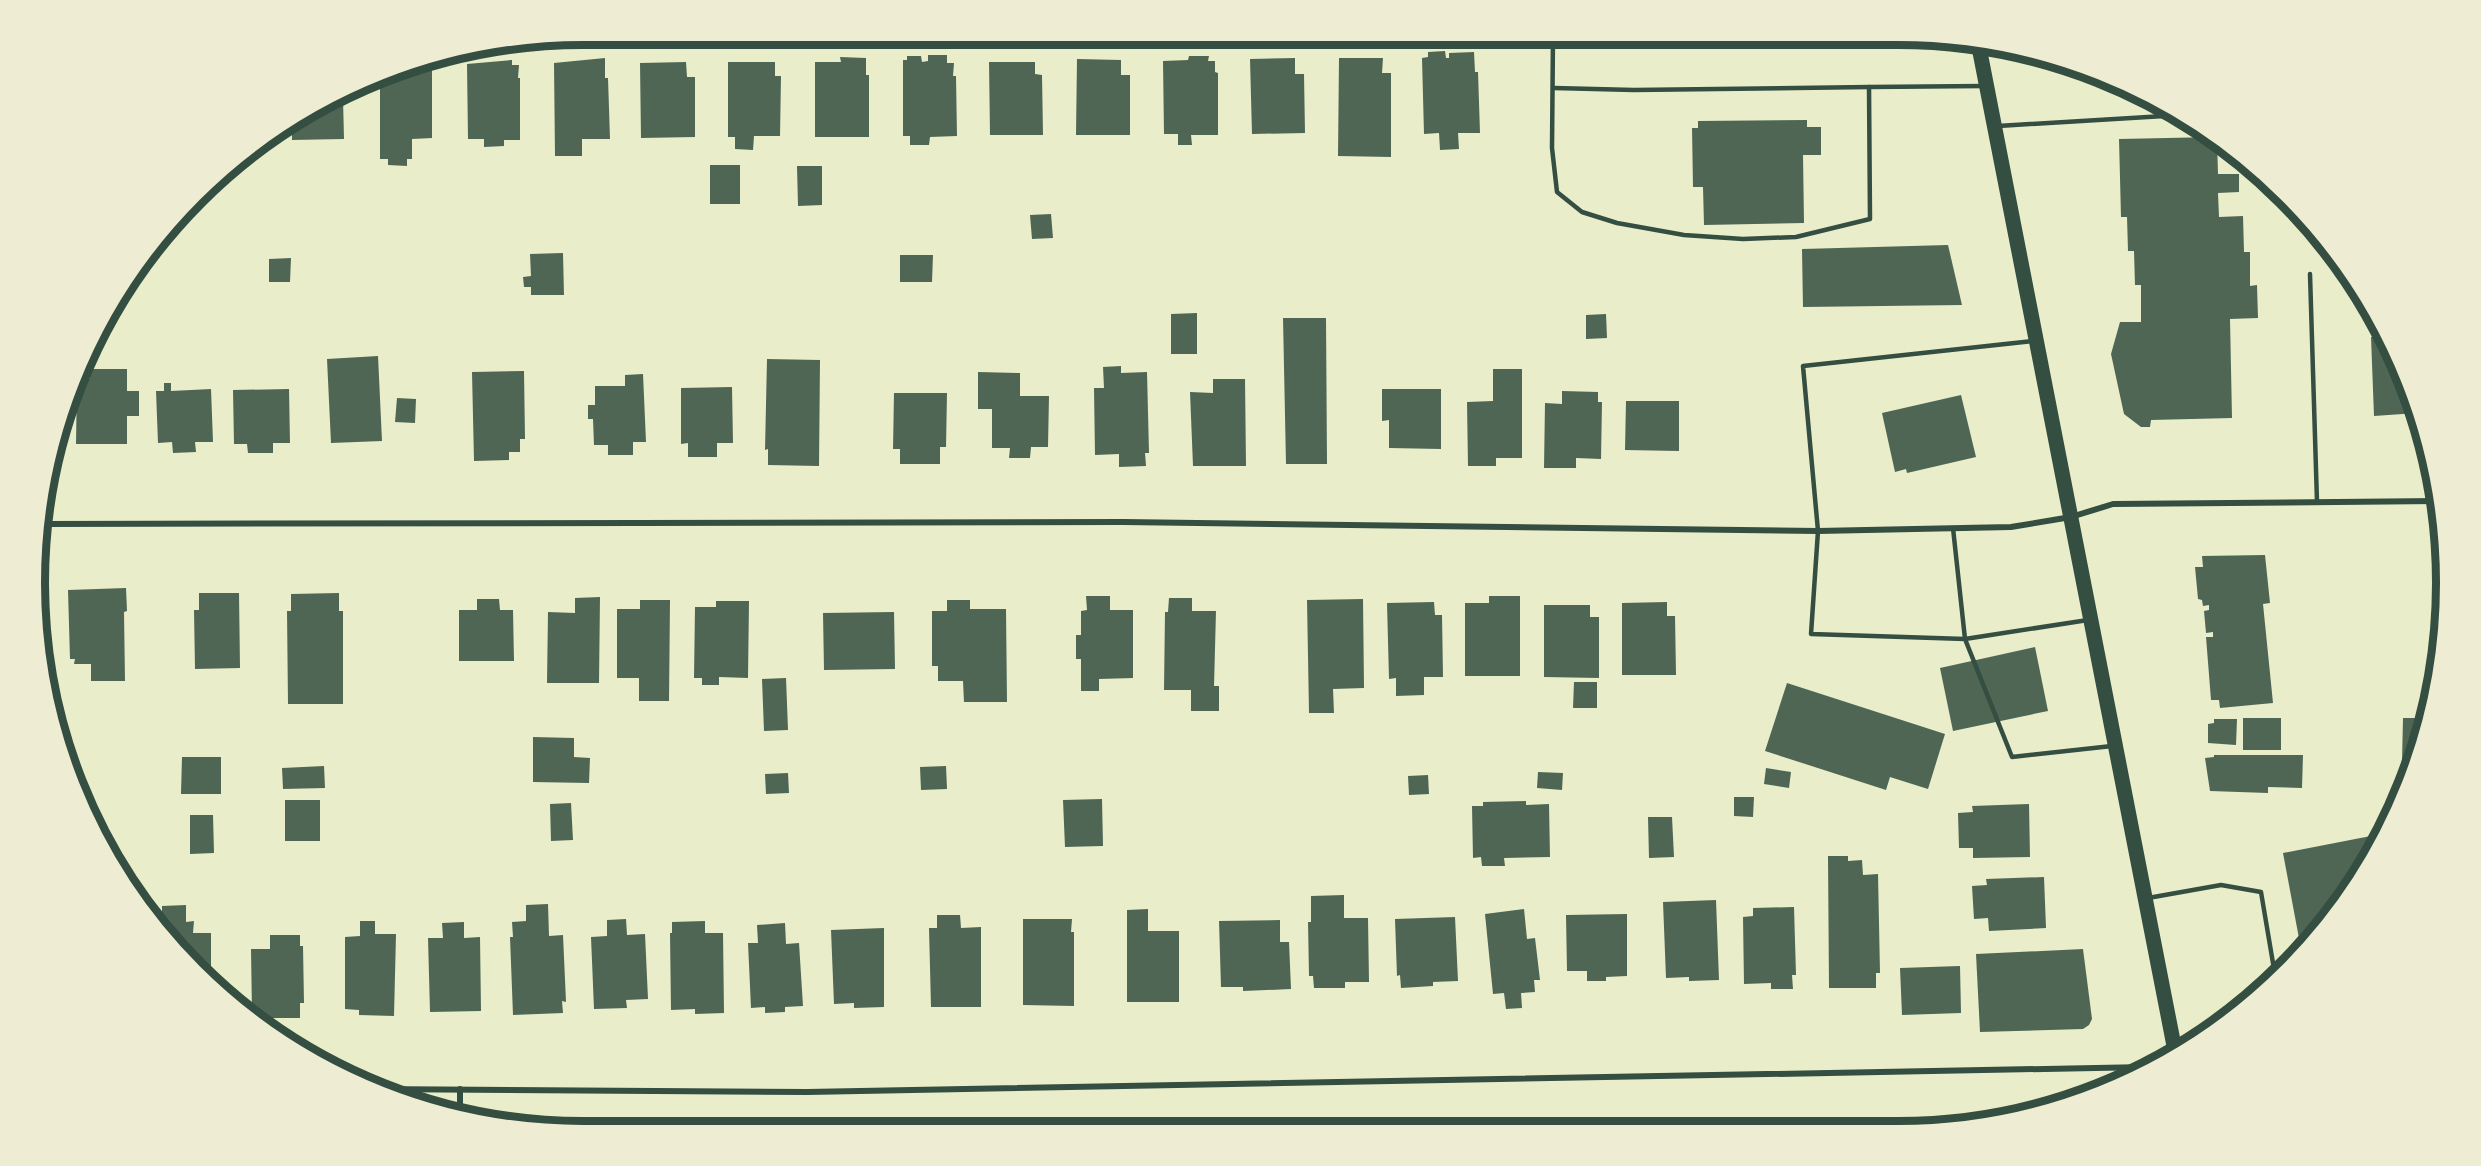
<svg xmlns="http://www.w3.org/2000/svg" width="2481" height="1166" font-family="Montserrat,sans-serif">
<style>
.building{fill:#4f6655}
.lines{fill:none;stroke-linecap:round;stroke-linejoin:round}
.service{stroke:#344e41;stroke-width:4.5}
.minor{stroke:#344e41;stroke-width:6}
.primary{stroke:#344e41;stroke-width:15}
.rim{fill:none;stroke:#344e41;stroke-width:8}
</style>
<rect width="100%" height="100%" fill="#e9edc9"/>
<g class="building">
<path d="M1445,51L1446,58H1449V53L1474,52L1475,72H1478L1480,133H1458L1459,149L1440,150L1439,133L1424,134L1422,58L1428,57V52Z"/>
<path d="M928,55H947V63H954L953,76H956L957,136L930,137L929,145H910V136H903V60H907V56H921L922,62L928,61Z"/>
<path d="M1189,56H1209L1208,61H1215V72L1218,73V135H1191L1192,145H1178V134H1164L1163,61L1188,60Z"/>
<path d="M840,57L866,58V75H869V137H815V62H841Z"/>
<path d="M605,58V78H608L610,139H582V156H555L554,63Z"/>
<path d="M1295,58V74H1304L1305,133L1252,134L1250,59Z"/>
<path d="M1339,58H1383L1382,73H1391V157L1338,156Z"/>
<path d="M1077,59L1121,60V75H1130V135H1076Z"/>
<path d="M432,60V138L412,139V159H407V166L388,165V159H380V78L406,64Z"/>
<path d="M512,60V65H519L518,78H520V140H504V146L484,147V139H468L467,64Z"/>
<path d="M686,62L687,77H695V137L641,138L640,63Z"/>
<path d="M728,62H775V76H781L780,136H754L753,150L735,149V137H728Z"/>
<path d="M989,62H1035V74L1042,75L1043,135H990Z"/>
<path d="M343,98L344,139L292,140V125Z"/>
<path d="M1807,120V127H1821V155H1803L1804,223L1704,225L1703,187H1693L1692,128H1698V121Z"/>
<path d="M2215,137L2217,139L2218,174H2239V192L2218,193L2219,217L2243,216L2244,252H2250V286L2257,285L2258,318L2230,319L2232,418L2151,420L2150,427H2141L2124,414L2111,354L2120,322H2141V285H2135L2134,251H2128L2127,217H2121L2119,139Z"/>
<rect x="710" y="165" width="30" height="39"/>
<path d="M797,166H822V205L798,206Z"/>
<path d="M1051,214L1053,238L1032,239L1030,215Z"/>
<path d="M1948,245L1962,305L1803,307L1802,249Z"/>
<path d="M563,253L564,295H531V287H524L523,277L531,276L530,254Z"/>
<path d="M900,255H933L932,282H900Z"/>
<path d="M291,258L290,282H269V259Z"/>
<path d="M1197,313V354H1171V314Z"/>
<path d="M1606,314L1607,338L1586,339V315Z"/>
<path d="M1283,318H1326L1327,464H1286Z"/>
<path d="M2371,337H2385L2405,373L2417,413L2374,416Z"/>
<path d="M378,356L382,441L331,443L327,359Z"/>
<path d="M767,359L820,360L819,466L768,465V449L765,450Z"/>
<path d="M1121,366V373L1147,372L1149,453H1145L1146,466L1119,467V454L1095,455L1094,388H1104L1103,367Z"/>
<path d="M90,369H127V391H139V416H127V444H76L77,379H90Z"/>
<path d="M1493,369H1522V458H1496V466H1468L1467,402L1493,401Z"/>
<path d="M524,371L525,439H520V452H509V460L474,461L472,372Z"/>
<path d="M978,372L1020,373V396H1049L1048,447H1031L1030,458H1009L1010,448H992V409H978Z"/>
<path d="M643,374L646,442H633V455H608V445H594L593,419H588V405H595V386H625V375Z"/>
<path d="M1213,379H1245L1246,466H1193L1190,392L1213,393Z"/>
<path d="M164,383H171V391L211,389L213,442H195L196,452L173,453L172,442L158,443L156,391H164Z"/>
<path d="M732,387L733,443H717V457H688V443L681,444V388Z"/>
<path d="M289,389L290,443H273V453H248L247,444H234L233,390Z"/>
<path d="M1382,389H1441V449L1389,448V420L1382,421Z"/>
<path d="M1562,391L1598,392V402H1602L1601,459L1576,458V468H1544L1545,403L1562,404Z"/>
<path d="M894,393H947L946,447H940V464H900V449H893Z"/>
<path d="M1961,395L1976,457L1907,473L1906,469L1895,472L1882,413Z"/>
<path d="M397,398L416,399L415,423L395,422Z"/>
<path d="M1626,401H1679V451L1625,450Z"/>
<path d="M2265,555L2270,603L2263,604L2273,703L2220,708L2219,700H2211L2206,637H2213V632L2206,633L2204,611L2209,610V605L2203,606L2202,600L2198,599L2195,567H2203L2202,556Z"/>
<path d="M126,588L127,611L124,612L125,681H91V664H74L75,659H70L68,590Z"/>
<path d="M199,593H239L240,668L195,669L194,610H199Z"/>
<path d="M339,593V611H343V704H288L287,611H291V594Z"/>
<path d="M41,594H49L50,690L39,655Z"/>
<path d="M1086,596H1110V610H1133V678L1099,679V691H1081V659H1076V635H1081V611L1087,610Z"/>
<path d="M1489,596H1520V676H1465V603H1489Z"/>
<path d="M600,597L599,683H547L548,612L575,613V598Z"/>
<path d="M1169,598H1192V611H1216L1214,686H1219V711H1191V690H1164L1165,612H1168Z"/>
<path d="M477,599H499L500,610H513L514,661H459V610H477Z"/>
<path d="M1363,599L1364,688L1333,689L1334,713H1309L1307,600Z"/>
<path d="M640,600H670L669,701H639V678H617V609H640Z"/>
<path d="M947,600H970V609H1006L1007,702H964L963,681H938V666H932V611H947Z"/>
<path d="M716,601H749L748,678L719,677V685H702V678H694L695,607H716Z"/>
<path d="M1434,602L1435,615H1442L1443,677H1424V695L1396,696V678L1389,679L1387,603Z"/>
<path d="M1667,602V616H1675L1676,675H1622V603Z"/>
<path d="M1544,605H1590V617H1599V678L1544,677Z"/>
<path d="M894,612L895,669L824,670L823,613Z"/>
<path d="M2035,647L2048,711L1953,731L1940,668Z"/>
<path d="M786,678L788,730L764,731L762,679Z"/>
<path d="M1574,682H1597V708H1573Z"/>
<path d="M1787,683L1945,734L1928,789L1890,777L1886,790L1765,751Z"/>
<rect x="2243" y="718" width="38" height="32"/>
<path d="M2403,718H2427L2414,762H2402Z"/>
<path d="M2214,719H2237L2236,745L2208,743V724L2214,723Z"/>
<path d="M533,737L574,738V757L590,758L589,783L533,782Z"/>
<path d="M2214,755H2303L2302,788L2268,787V793L2210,791L2205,758L2214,757Z"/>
<path d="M182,757H221V794H181Z"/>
<path d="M324,766L325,788L283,789L282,768Z"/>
<path d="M946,766L947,789L921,790L920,767Z"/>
<path d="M1766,768L1791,772L1789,788L1764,784Z"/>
<path d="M1538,772L1563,773L1562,790L1537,788Z"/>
<path d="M788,773L789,793L766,794L765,774Z"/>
<path d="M1428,775L1429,794L1409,795L1408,776Z"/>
<path d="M1734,797H1754L1753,817L1734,816Z"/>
<path d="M1102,799L1103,846L1065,847L1063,800Z"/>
<rect x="285" y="800" width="35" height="41"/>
<path d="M1526,801V805L1549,804L1550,857L1504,858L1505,866H1482L1481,857L1473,858L1472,806H1483V802Z"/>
<path d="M571,803L573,840L551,841L550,804Z"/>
<path d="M2029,804L2030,857L1973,858V848H1959L1958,813L1973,812L1972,806Z"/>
<path d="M190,815H213L214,853L190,854Z"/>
<path d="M1648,817H1672L1674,857L1649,858Z"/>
<path d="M2381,834L2333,917L2301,949L2283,853Z"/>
<path d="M1828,856H1848V861L1862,860L1863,875L1878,874L1880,973H1876V988H1829Z"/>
<path d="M2044,877L2046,928L1989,931L1988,918L1974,919L1972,886L1987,885L1986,879Z"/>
<path d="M1344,895V918H1368L1369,982H1345V988H1314L1313,976H1309L1308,922H1311V896Z"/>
<path d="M1716,900L1719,980L1689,981V977L1666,978L1663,902Z"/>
<path d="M548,904L549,936L563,935L566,1002L562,1001L563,1013L513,1015L510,937H513L512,922L526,921V905Z"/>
<path d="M186,905V922L194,921L193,933H211V985L158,928V921H162V906Z"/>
<path d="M1794,907L1796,975H1792L1793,989H1771V983L1744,984L1743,917L1753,916V908Z"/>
<path d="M1148,909V931H1179V1002H1127V910Z"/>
<path d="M1524,909L1527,939L1535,938L1540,980H1534L1535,992L1521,993L1522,1008L1506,1009L1504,993L1493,994L1485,914Z"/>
<path d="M1627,914V976L1606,977V981H1587V971H1567L1566,915Z"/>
<path d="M937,915H960L961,928L981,927V1007H931L929,928H937Z"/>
<path d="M1455,917L1458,981L1433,982V986L1401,988L1400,975L1397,976L1395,919Z"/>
<path d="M626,919L627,935L645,934L648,999L626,1000L627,1008L594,1009L591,937L607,936V920Z"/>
<path d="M1023,919H1072L1071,932H1074V1006L1023,1005Z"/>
<path d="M1280,920V942H1289L1291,989L1243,991V987H1221L1219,921Z"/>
<path d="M360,921H375V934H396L394,1016L359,1015V1010L345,1009V937L360,936Z"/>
<path d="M705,921V933H723L724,1013L695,1014V1009L671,1010L670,933H672V922Z"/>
<path d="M464,922V938L480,937L481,1011L430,1012L428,938H443L442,923Z"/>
<path d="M785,923L786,944L799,943L803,1006L785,1007V1012L765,1013V1007L751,1008L748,943H758L757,925Z"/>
<path d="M884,928V1007L854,1008V1003L834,1004L831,930Z"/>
<path d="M270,935H300V946H303L304,1003H300V1018H259L252,1014L251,949H270Z"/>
<path d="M2083,949L2092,1019L2089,1025L2083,1029L1980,1032L1976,954Z"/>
<path d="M1960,966L1961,1013L1902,1015L1900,968Z"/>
<path d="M1958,1124L1979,1123L1980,1124L1958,1127Z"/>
</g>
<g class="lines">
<g class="service">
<path d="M1553,35L1552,148L1557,192L1582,212L1617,223L1684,235L1743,239L1796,237L1870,219L1869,87L1984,86"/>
<path d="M1554,88L1634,90L1869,87"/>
<path d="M1998,126L2181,115"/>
<path d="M2310,274L2317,502"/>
<path d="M2033,341L1803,366L1818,531L1811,634L1965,639L2012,757L2112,746"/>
<path d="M1953,528L1965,639L2088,620"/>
<path d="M2148,898L2221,885L2261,892L2275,975"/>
</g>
<g class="minor">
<path d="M44,524L1123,522L1818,531L2011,527L2071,517L2113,504L2438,501"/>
<path d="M372,1089L807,1092L2147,1067"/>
<path d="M460,1116V1089"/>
</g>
<path class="primary" d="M1978,42L2175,1051"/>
</g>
<path d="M0 0H2481V1166H0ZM583 45H1898A538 538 0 0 1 2436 583V583A538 538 0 0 1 1898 1121H583A538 538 0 0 1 45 583V583A538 538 0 0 1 583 45Z" fill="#eeecd3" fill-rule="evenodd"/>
<path class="rim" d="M583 45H1898A538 538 0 0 1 2436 583V583A538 538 0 0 1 1898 1121H583A538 538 0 0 1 45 583V583A538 538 0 0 1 583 45Z"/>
</svg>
